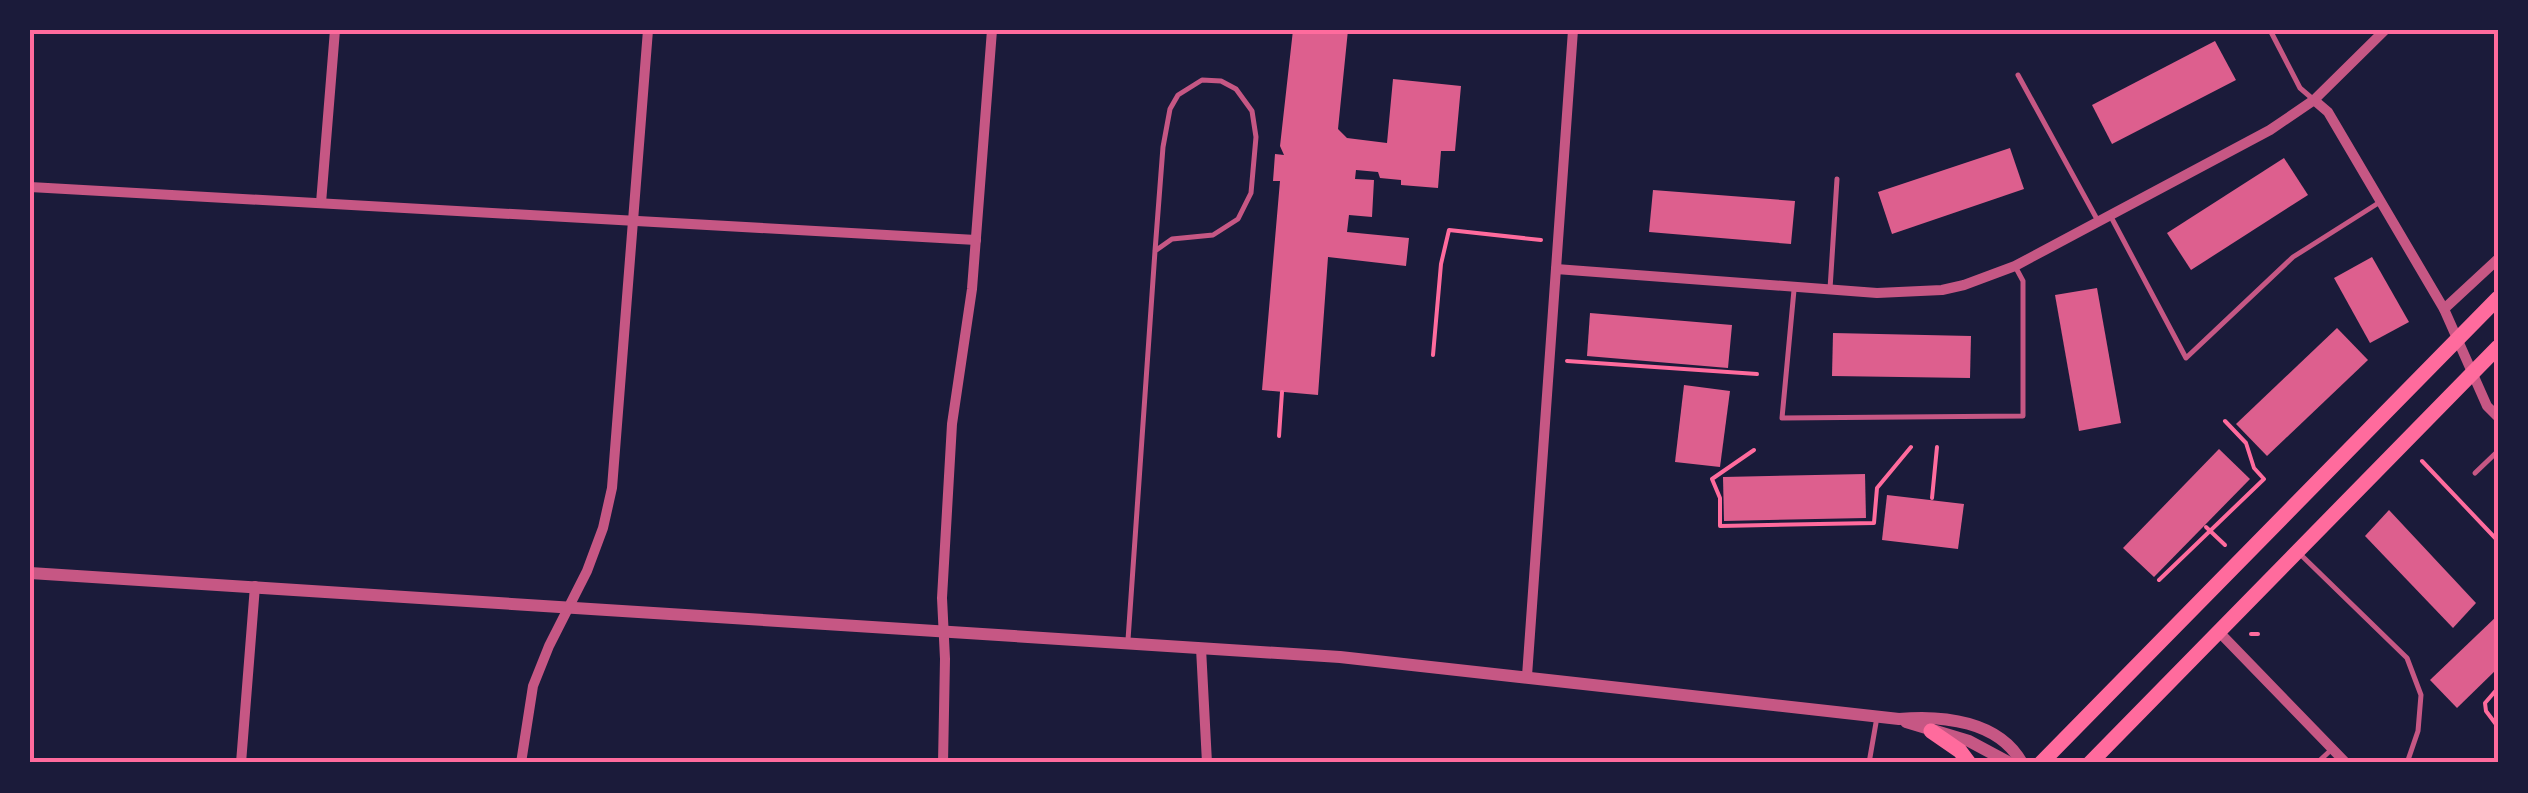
<svg xmlns="http://www.w3.org/2000/svg" width="2528" height="793" font-family="Literata,serif">
<style>
.building{fill:#dd5f8e}
.lines{fill:none;stroke-linecap:round;stroke-linejoin:round}
.path{stroke:#ff6b9d;stroke-width:4}
.service{stroke:#c65784;stroke-width:5}
.minor{stroke:#c65784;stroke-width:10}
.tertiary{stroke:#c65784;stroke-width:12}
.primary{stroke:#ff6b9d;stroke-width:15}
.neatline{fill:none;stroke:#ff6b9d;stroke-width:4}
</style>
<rect width="100%" height="100%" fill="#1b1b3a"/>
<g class="building">
<path d="M1293,30H1348L1338,129L1347,138L1387,143L1393,79L1461,86L1455,151H1441L1438,188L1401,185V180L1380,178L1378,172L1356,170L1355,179L1374,180L1372,217L1349,215L1347,232L1409,238L1406,266L1328,257L1318,395L1262,390L1280,181H1273L1275,154L1284,155L1280,146Z"/>
<path d="M2215,41L2236,80L2112,144L2092,105Z"/>
<path d="M2010,148L2024,189L1892,234L1878,192Z"/>
<path d="M2284,158L2308,195L2191,270L2167,233Z"/>
<path d="M1653,190L1795,201L1791,244L1649,232Z"/>
<path d="M2372,257L2409,322L2370,343L2334,278Z"/>
<path d="M2097,288L2121,423L2079,431L2055,295Z"/>
<path d="M1590,313L1732,325L1728,368L1587,356Z"/>
<path d="M2337,328L2368,360L2267,456L2236,424Z"/>
<path d="M1833,333L1971,336L1970,378L1832,376Z"/>
<path d="M1684,385L1730,391L1720,467L1675,462Z"/>
<path d="M2219,449L2250,479L2154,577L2123,548Z"/>
<path d="M1865,474L1866,518L1724,521L1723,477Z"/>
<path d="M1887,495L1964,504L1958,549L1882,540Z"/>
<path d="M2389,510L2476,603L2453,628L2365,536Z"/>
<path d="M2498,615V668L2457,708L2430,680Z"/>
</g>
<g class="lines">
<g class="path">
<path d="M1433,355L1441,264L1449,230L1541,240"/>
<path d="M1567,361L1757,374"/>
<path d="M1279,436L1282,392"/>
<path d="M1754,450L1712,479L1720,498V526L1874,523L1877,488L1911,447"/>
<path d="M2422,461L2498,541"/>
<path d="M1932,498L1937,447"/>
<path d="M2206,527L2225,545"/>
<path d="M2159,580L2264,479L2254,468L2246,443L2225,421"/>
<path d="M2251,634H2258"/>
<path d="M2498,688L2485,703L2486,711L2498,727"/>
</g>
<g class="service">
<path d="M2270,30L2300,88L2314,100"/>
<path d="M2018,75L2098,221"/>
<path d="M2110,215L2186,358L2293,257L2380,202"/>
<path d="M1830,289L1837,179"/>
<path d="M1794,290L1782,418L2023,416V281L2016,268"/>
<path d="M2475,473L2498,451"/>
<path d="M2300,554L2407,658L2421,695L2418,731L2407,763"/>
<path d="M1128,640L1155,251L1163,147L1170,109L1178,95L1202,80L1221,81L1236,89L1252,111L1256,137L1251,193L1238,219L1213,235L1172,239L1155,251"/>
<path d="M1869,763L1877,717"/>
<path d="M2317,763L2332,749"/>
</g>
<g class="minor">
<path d="M2314,100L2328,112L2444,309L2487,406L2498,417"/>
<path d="M30,187L976,240"/>
<path d="M321,203L335,30"/>
<path d="M1556,269L1877,293L1942,290L1964,285L2015,266L2270,130L2314,100L2385,30"/>
<path d="M2444,309L2498,259"/>
<path d="M2220,633L2346,763"/>
<path d="M1201,648L1207,763"/>
<path d="M1527,676L1573,30"/>
<path d="M241,763L255,586"/>
<path d="M521,763L533,686L549,646L587,571L603,528L612,488L648,30"/>
<path d="M943,763L945,659L942,598L952,424L972,289L992,30"/>
</g>
<g class="tertiary">
<path d="M30,573L1340,657L1899,719C1943,715 1999,721 2022,763"/>
<path d="M1906,722L1969,741L2010,763"/>
</g>
<g class="primary">
<path d="M1931,731L1960,751L1969,763"/>
<path d="M2041,763L2498,298"/>
<path d="M2090,763L2498,347"/>
</g>
</g>
<rect width="2528" height="793" fill="none" stroke="#1b1b3a" stroke-width="65"/>
<rect x="32" y="32" width="2464" height="728" class="neatline"/>
</svg>
